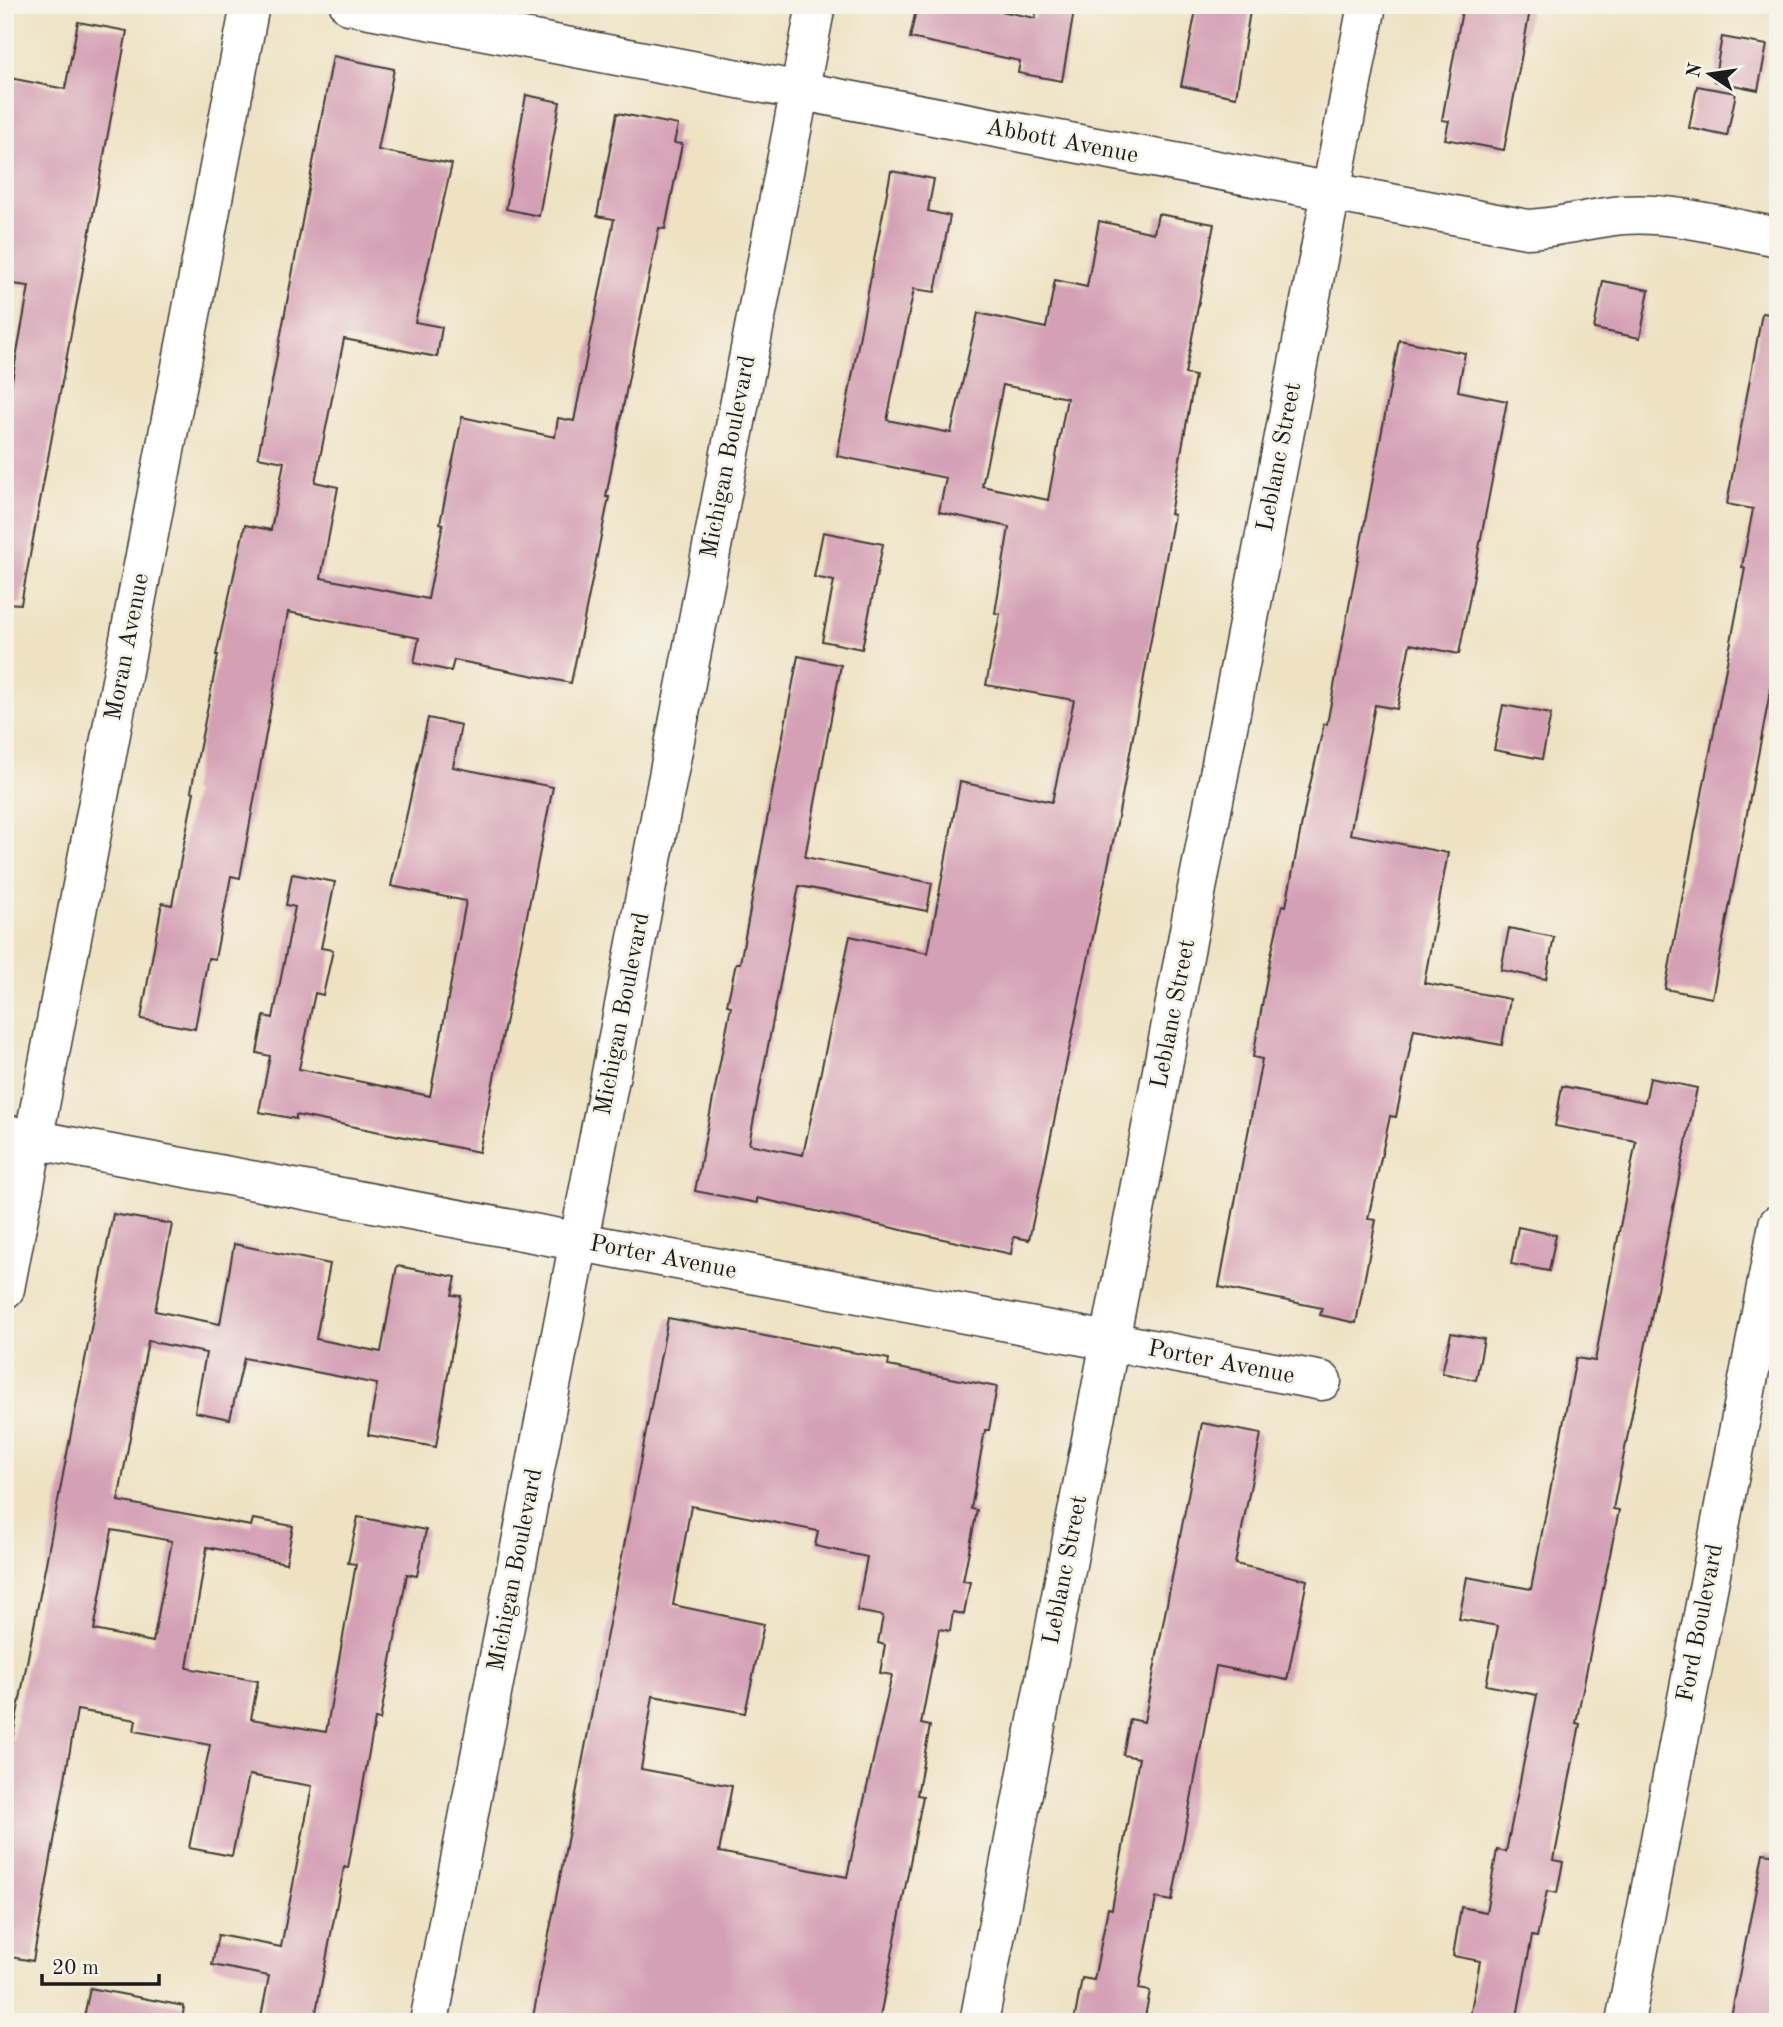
<svg xmlns="http://www.w3.org/2000/svg" width="1783" height="2027" font-family="'Old Standard TT',serif">
<style>
.building{fill:#d4a0b5;fill-rule:evenodd}
.lines{fill:none;stroke-linecap:round;stroke-linejoin:round}
.minor-casing{stroke:#3c3a35;stroke-width:41}
.minor{stroke:#fff;stroke-width:38}
.labels{text-anchor:middle;dominant-baseline:central;stroke-width:5;stroke-linejoin:round;paint-order:stroke}
.street-label{font-size:24px;fill:#1c1c1c;stroke:#f7f3e8}
</style>
<rect width="100%" height="100%" fill="#f7f3e8"/>
<filter id="ink" filterUnits="userSpaceOnUse"><feTurbulence type="fractalNoise" baseFrequency=".0143" numOctaves="2"/><feDisplacementMap in="SourceGraphic" scale="14" xChannelSelector="R" yChannelSelector="G"/><feConvolveMatrix kernelMatrix="1 2 1 2 8 2 1 2 1" color-interpolation-filters="sRGB"/></filter>
<filter id="wash" filterUnits="userSpaceOnUse"><feTurbulence type="fractalNoise" baseFrequency=".00686" numOctaves="4" result="noise"/><feDisplacementMap in="SourceGraphic" scale="28" xChannelSelector="R" yChannelSelector="G"/><feGaussianBlur stdDeviation="1.57" result="paint"/><feColorMatrix in="noise" values="0 0 0 0 0 0 0 0 0 0 0 0 0 0 0 0 0 1.4 0 .05"/><feComposite in="paint" operator="in"/></filter>
<g filter="url(#wash)">
<rect width="100%" height="100%" fill="#eee2c3"/>
<g id="blocks">
<g class="building">
<path d="M917,5H972L1035,18L1038,5H1075L1062,81L1018,73L1020,61L910,38Z"/>
<path d="M1197,5H1251L1236,97L1181,86Z"/>
<path d="M1463,5H1531L1504,150L1445,139L1449,121L1442,120Z"/>
<path d="M78,22L127,31L21,604L5,603V419L29,286L5,283V77L65,89Z"/>
<path d="M1722,37L1767,45L1758,90L1714,81Z"/>
<path d="M333,56L394,69L378,150L452,164L415,322L442,327L437,357L344,339L315,482L338,487L321,578L428,599L443,524L440,523L462,417L555,437L558,418L574,421L614,219L597,216L617,113L678,125L674,143L682,144L665,229L659,228L634,350L606,497H609L571,683L454,660L451,671L414,663L419,638L288,612L240,878L231,876L215,959L208,958L195,1029L141,1019L162,903L172,905L194,792L191,791L218,655H216L245,525L271,530L284,462L258,457Z"/>
<path d="M1697,86L1736,93L1727,136L1689,128Z"/>
<path d="M526,95L560,102L539,216L506,209Z"/>
<path d="M891,171L934,179L928,211L950,216L935,292L914,289L887,420L951,433L978,313L1046,328L1055,280L1087,287L1099,221L1154,233L1158,214L1214,224L1185,374L1195,376L1170,514L1174,515L1117,823L1029,1240L1014,1237L1011,1254L757,1198V1203L695,1191L731,1006L727,1005L736,963H740L798,656L841,665L805,857L932,883L927,911L799,886L749,1144L803,1155L850,936L928,953L960,782L1052,802L1074,700L986,685L1000,614L995,613L1009,527L939,512L946,478L837,456ZM1003,385L1067,398L1048,500L982,486Z"/>
<path d="M1603,281L1649,290L1640,338L1594,329Z"/>
<path d="M1762,313L1778,315V650L1712,998L1665,989L1745,568L1742,567L1753,509L1727,504Z"/>
<path d="M1399,340L1465,353L1458,391L1507,401L1459,654L1410,644L1397,709L1375,705L1350,834L1448,853L1424,983L1510,999L1502,1045L1414,1029L1396,1117L1390,1116L1368,1219L1376,1220L1356,1323L1320,1315L1322,1308L1219,1287L1262,1059L1253,1057L1270,960L1282,905L1286,906L1306,802L1324,724H1327Z"/>
<path d="M823,532L883,544L862,649L822,641L834,581L814,577Z"/>
<path d="M1503,705L1551,714L1542,759L1494,750Z"/>
<path d="M428,718L461,725L453,767L553,787L479,1152L296,1115V1119L259,1112L270,1056L257,1053L264,1016L273,1018L295,907L286,905L292,874L335,882L321,948L333,950L323,995L315,993L299,1069L430,1096L466,901L391,886Z"/>
<path d="M1509,928L1554,937L1546,979L1501,970Z"/>
<path d="M1650,1078L1697,1088L1613,1509L1619,1510L1576,1723L1580,1724L1554,1860L1563,1862L1557,1893L1547,1891L1537,1937L1532,1936L1516,2022H1469L1480,1961L1453,1956L1461,1907L1486,1912L1497,1850L1506,1852L1537,1695L1486,1685L1498,1626L1459,1619L1467,1577L1531,1589L1576,1358L1595,1361L1636,1141L1555,1126L1562,1086L1645,1102Z"/>
<path d="M113,1214L172,1224L155,1311L220,1324L234,1244L330,1264L316,1339L381,1352L397,1266L456,1277L452,1295L461,1296L436,1447L368,1435L377,1384L244,1358L230,1419L195,1412L206,1353L148,1341L118,1501L251,1526L253,1519L293,1526L286,1563L207,1547L187,1668L258,1681L251,1719L326,1732L356,1564L348,1563L358,1517L426,1530L417,1576L407,1574L380,1720L375,1719L348,1868L344,1867L314,2022H260L269,1976L212,1965L218,1935L281,1947L312,1786L249,1775L232,1856L189,1848L210,1745L134,1731L136,1720L77,1710L33,1961L5,1956V1777ZM112,1530L172,1541L153,1642L94,1630Z"/>
<path d="M1518,1227L1556,1235L1549,1271L1511,1264Z"/>
<path d="M668,1318L889,1359L888,1366L997,1387L989,1430H985L971,1509L977,1510L963,1581L970,1582L964,1614L953,1612L950,1631L939,1629L921,1724L930,1726L917,1795L923,1796L879,2022H532ZM691,1506L818,1531L815,1546L867,1557L857,1611L883,1616L878,1643L885,1645L880,1673L892,1675L847,1877L719,1852L732,1786L641,1769L653,1696L745,1713L764,1624L673,1605Z"/>
<path d="M1451,1333L1484,1339L1476,1380L1442,1373Z"/>
<path d="M1202,1423L1261,1434L1235,1564L1307,1580L1287,1680L1216,1666L1172,1901L1156,1898L1139,1989L1150,1991L1144,2022H1074L1082,1978L1094,1980L1108,1908L1112,1909L1139,1758L1123,1755L1130,1719L1144,1722Z"/>
<path d="M1763,1853L1778,1855V2022H1730Z"/>
<path d="M90,1988L184,2006L182,2022H83Z"/>
</g>
</g>
</g>
<g filter="url(#ink)">
<use href="#blocks" fill-opacity="0" stroke="#3c3a35" stroke-width="2"/>
<g class="lines">
<g class="minor-casing">
<g id="minor">
<path d="M349,5L1527,229C1560,228 1590,218 1623,215C1674,211 1728,228 1778,237"/>
<path d="M5,1134L1322,1381"/>
<path d="M5,1289L250,5"/>
<path d="M429,2022L816,5"/>
<path d="M979,2022L1367,5"/>
<path d="M1625,2022L1778,1224"/>
</g>
</g>
<use href="#minor" class="minor"/>
</g>
</g>
<g class="labels">
<g class="street-label">
<text transform="translate(1062 142) rotate(11)">Abbott Avenue</text>
<text transform="translate(729 457) rotate(-79)">Michigan Boulevard</text>
<text transform="translate(1280 457) rotate(-79)">Leblanc Street</text>
<text transform="translate(128 647) rotate(-79)">Moran Avenue</text>
<text transform="translate(623 1014) rotate(-79)">Michigan Boulevard</text>
<text transform="translate(1174 1014) rotate(-79)">Leblanc Street</text>
<text transform="translate(663 1258) rotate(11)">Porter Avenue</text>
<text transform="translate(1221 1363) rotate(11)">Porter Avenue</text>
<text transform="translate(516 1570) rotate(-79)">Michigan Boulevard</text>
<text transform="translate(1066 1570) rotate(-79)">Leblanc Street</text>
<text transform="translate(1701 1623) rotate(-79)">Ford Boulevard</text>
</g>
</g>
<rect width="1783" height="2027" fill="none" stroke="#f7f3e8" stroke-width="28"/>
<g transform="translate(1710 74) rotate(283)" stroke="#f7f3e8" stroke-width="5" paint-order="stroke">
<path d="M0-5L12 26L0 18L-12 26Z" fill="#1c1c1c"/>
<text y="-10" font-size="19" font-weight="bold" text-anchor="middle" fill="#1c1c1c">N</text>
</g>
<path d="M42 1974v10h117v-10" fill="none" stroke="#1c1c1c" stroke-width="3.5"/>
<text x="52" y="1974" font-size="21" fill="#1c1c1c" stroke="#f7f3e8" stroke-width="5" paint-order="stroke">20 m</text>
</svg>
